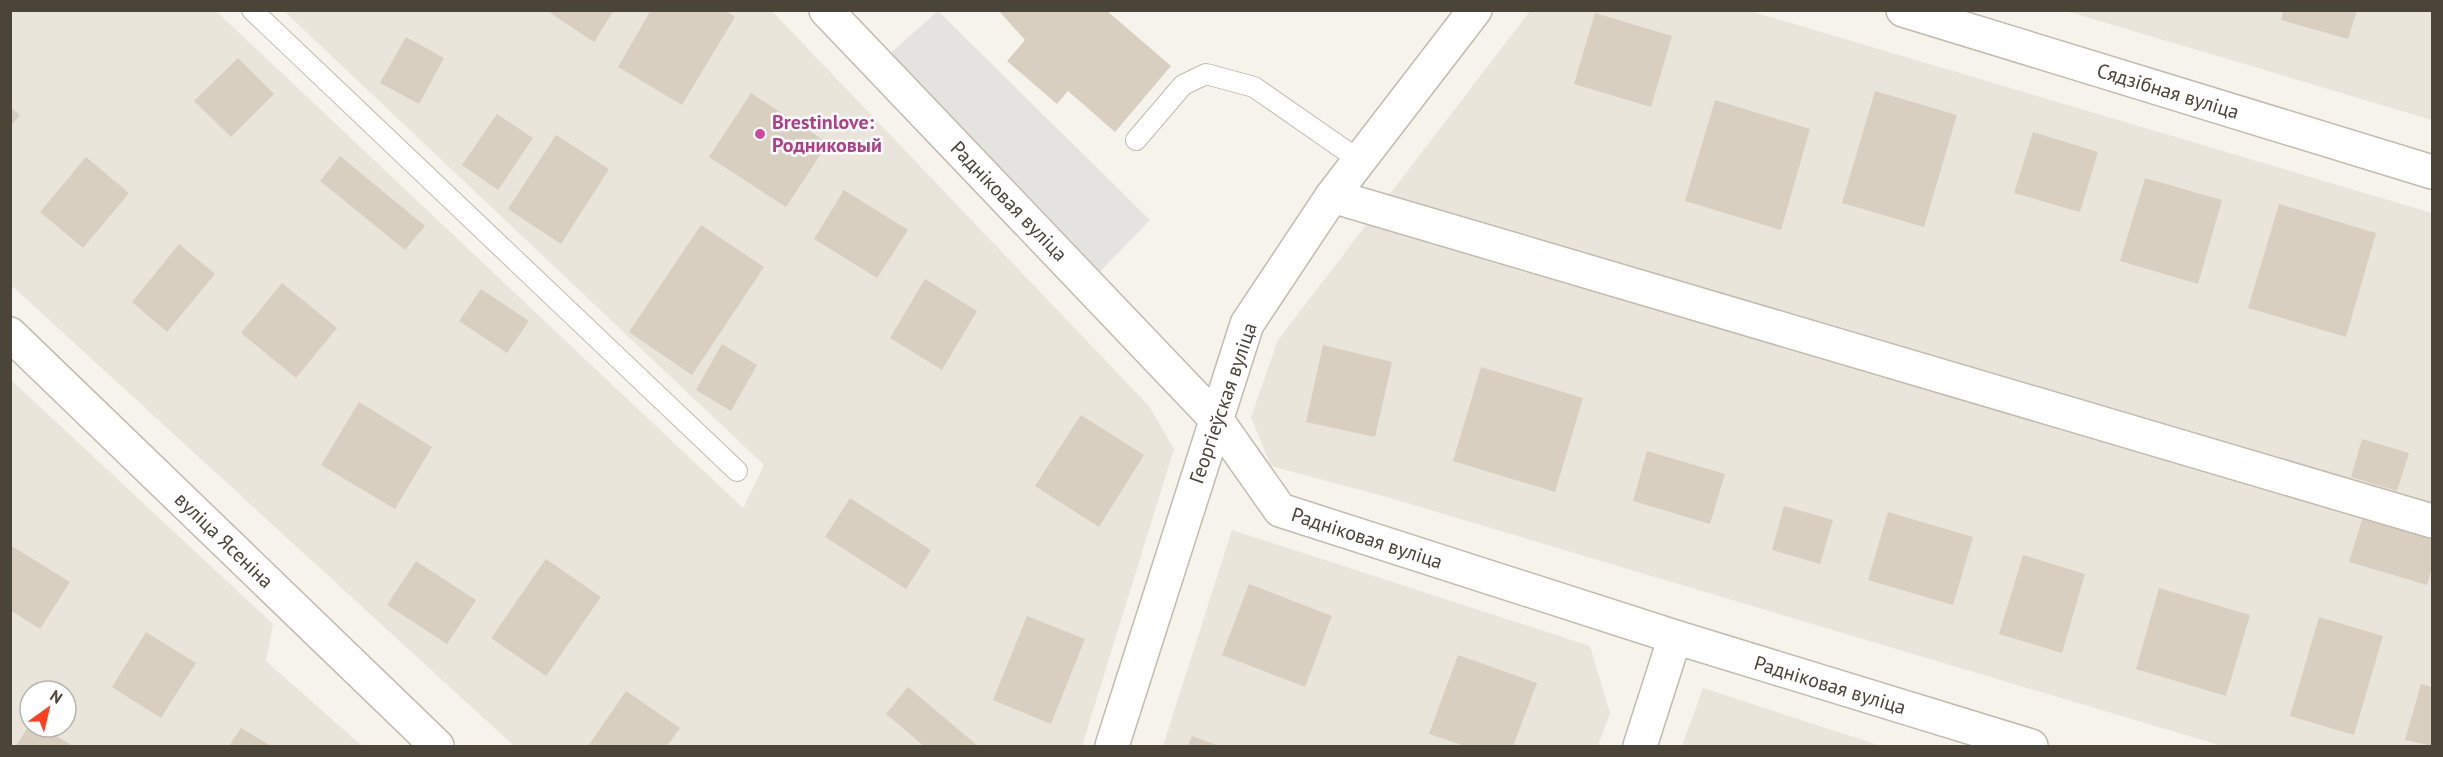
<svg xmlns="http://www.w3.org/2000/svg" width="2443" height="757" font-family="'PT Sans',sans-serif">
<style>
.residential{fill:#eae5da;fill-rule:evenodd}
.parking{fill:#e5e3e0}
.building{fill:#d8cfc1}
.lines{fill:none;stroke-linecap:round;stroke-linejoin:round}
.service-casing{stroke:#c2bbae;stroke-width:22}
.minor-casing{stroke:#c2bbae;stroke-width:36}
.tertiary-casing{stroke:#c2bbae;stroke-width:36}
.service{stroke:#fff;stroke-width:20}
.minor{stroke:#fff;stroke-width:33}
.tertiary{stroke:#fff;stroke-width:33}
.hotel-dot{fill:#d1479c;stroke:#fff;stroke-width:2}
.labels{text-anchor:middle;dominant-baseline:central;stroke-width:5;stroke-linejoin:round;paint-order:stroke}
.street-label{font-size:20px;fill:#4b4439;stroke:#fff}
.hotel-label{font-size:20px;font-weight:bold;fill:#b23c85;stroke:#fff;text-anchor:start}
</style>
<rect width="100%" height="100%" fill="#f6f3ec"/>
<g class="residential">
<path d="M10,11H216L743,508L764,465L284,11H772L1149,406L1174,449L1082,746H514L11,285Z"/>
<path d="M1530,11H1750L2432,213V746H2222L1390,498L1271,466L1251,417L1278,340Z"/>
<path d="M2066,11H2432V120Z"/>
<path d="M10,379L273,624L266,661L362,746H11ZM30,691H66V727H30Z"/>
<path d="M1232,530L1590,646L1610,713L1598,746H1163Z"/>
<path d="M1703,688L1881,746H1682Z"/>
</g>
<path class="parking" d="M938,11L1150,220L1088,284L878,64Z"/>
<g class="building">
<path d="M546,10H614L594,42Z"/>
<path d="M651,10H725L735,17L682,105L618,67Z"/>
<path d="M998,10H1106L1171,66L1115,132L1068,91L1057,104L1007,61L1025,40Z"/>
<path d="M2283,10H2357L2348,39L2281,20Z"/>
<path d="M1595,13L1672,36L1651,107L1574,84Z"/>
<path d="M406,37L444,58L419,104L380,83Z"/>
<path d="M238,58L274,94L231,137L194,101Z"/>
<path d="M1875,91L1957,115L1924,227L1842,203Z"/>
<path d="M751,93L828,143L786,207L709,157Z"/>
<path d="M1715,100L1810,129L1781,230L1685,201Z"/>
<path d="M10,107L20,115L10,127Z"/>
<path d="M497,114L533,138L498,190L462,165Z"/>
<path d="M2033,132L2098,152L2080,212L2014,193Z"/>
<path d="M556,135L609,169L561,244L508,209Z"/>
<path d="M340,156L425,226L405,250L320,181Z"/>
<path d="M86,157L129,193L83,248L40,212Z"/>
<path d="M2145,178L2222,200L2198,284L2120,261Z"/>
<path d="M844,190L908,230L877,278L814,239Z"/>
<path d="M2279,204L2376,233L2346,337L2248,308Z"/>
<path d="M701,225L764,267L692,375L629,332Z"/>
<path d="M179,244L215,274L167,332L132,302Z"/>
<path d="M925,279L977,311L942,370L890,338Z"/>
<path d="M282,283L337,328L296,378L241,333Z"/>
<path d="M481,289L529,321L507,353L459,321Z"/>
<path d="M722,344L757,365L731,411L696,390Z"/>
<path d="M1323,345L1392,362L1375,437L1306,422Z"/>
<path d="M1481,367L1583,398L1555,492L1453,461Z"/>
<path d="M359,402L432,447L395,509L321,465Z"/>
<path d="M1081,415L1144,455L1099,527L1035,486Z"/>
<path d="M2362,439L2409,453L2397,491L2351,477Z"/>
<path d="M1647,451L1725,474L1710,524L1633,501Z"/>
<path d="M850,498L931,550L906,589L825,537Z"/>
<path d="M1784,506L1833,520L1820,564L1772,550Z"/>
<path d="M2365,510L2432,530V567L2427,585L2349,562Z"/>
<path d="M1888,512L1973,537L1953,605L1868,580Z"/>
<path d="M10,545L70,582L40,629L10,610Z"/>
<path d="M2023,555L2085,574L2062,653L1999,634Z"/>
<path d="M546,559L601,597L546,676L491,638Z"/>
<path d="M416,561L476,600L447,644L387,605Z"/>
<path d="M1249,584L1332,616L1305,687L1222,655Z"/>
<path d="M2159,588L2250,615L2226,696L2136,669Z"/>
<path d="M1027,616L1085,639L1051,724L993,700Z"/>
<path d="M2319,617L2383,636L2354,735L2290,716Z"/>
<path d="M146,632L196,663L161,718L112,687Z"/>
<path d="M1458,655L1537,683L1513,746H1465L1429,734Z"/>
<path d="M2421,684L2432,687V746L2405,740Z"/>
<path d="M908,687L978,746H924L886,714Z"/>
<path d="M626,691L680,728L667,746L589,745Z"/>
<path d="M30,724V727H41L73,746H16Z"/>
<path d="M241,728L271,746H229Z"/>
<path d="M1192,736L1219,746H1188Z"/>
</g>
<g class="lines">
<g class="service-casing">
<g id="service">
<path d="M252,10L737,471"/>
<path d="M1136,140L1183,85L1206,74L1254,87L1359,160"/>
</g>
</g>
<g class="minor-casing">
<g id="minor">
<path d="M826,10L1216,419L1280,510L1675,637L2031,746"/>
<path d="M1903,10L2432,172"/>
<path d="M1332,196L2432,521"/>
<path d="M1112,746L1247,324L1332,196L1475,10"/>
<path d="M1640,746L1675,637"/>
</g>
</g>
<g class="tertiary-casing">
<path id="tertiary" d="M10,334L437,746"/>
</g>
<use href="#service" class="service"/>
<use href="#minor" class="minor"/>
<use href="#tertiary" class="tertiary"/>
</g>
<circle class="hotel-dot" cx="760" cy="134" r="6"/>
<g class="labels">
<g class="street-label">
<text transform="translate(2168 91) rotate(17)">Сядзібная вуліца</text>
<text transform="translate(1009 201) rotate(46)">Радніковая вуліца</text>
<text transform="translate(1223 403) rotate(-71)">Георгіеўская вуліца</text>
<text transform="translate(1367 538) rotate(18)">Радніковая вуліца</text>
<text transform="translate(224 540) rotate(44)">вуліца Ясеніна</text>
<text transform="translate(1830 685) rotate(17)">Радніковая вуліца</text>
</g>
<g class="hotel-label">
<text x="772" y="122">Brestinlove:<tspan x="772" dy="23">Родниковый</tspan></text>
</g>
</g>
<rect width="2443" height="757" fill="none" stroke="#4b4439" stroke-width="24"/>
<g transform="translate(48 709) rotate(34)"><circle r="28" fill="#ffffff" stroke="#b7b4b0" stroke-width="1.5"/>
<path d="M0-4.5L10 22L0 15L-10 22Z" fill="#fc3f1d"/>
<text y="-9" font-size="16" font-weight="bold" text-anchor="middle" fill="#4b4439">N</text>
</g>
</svg>
